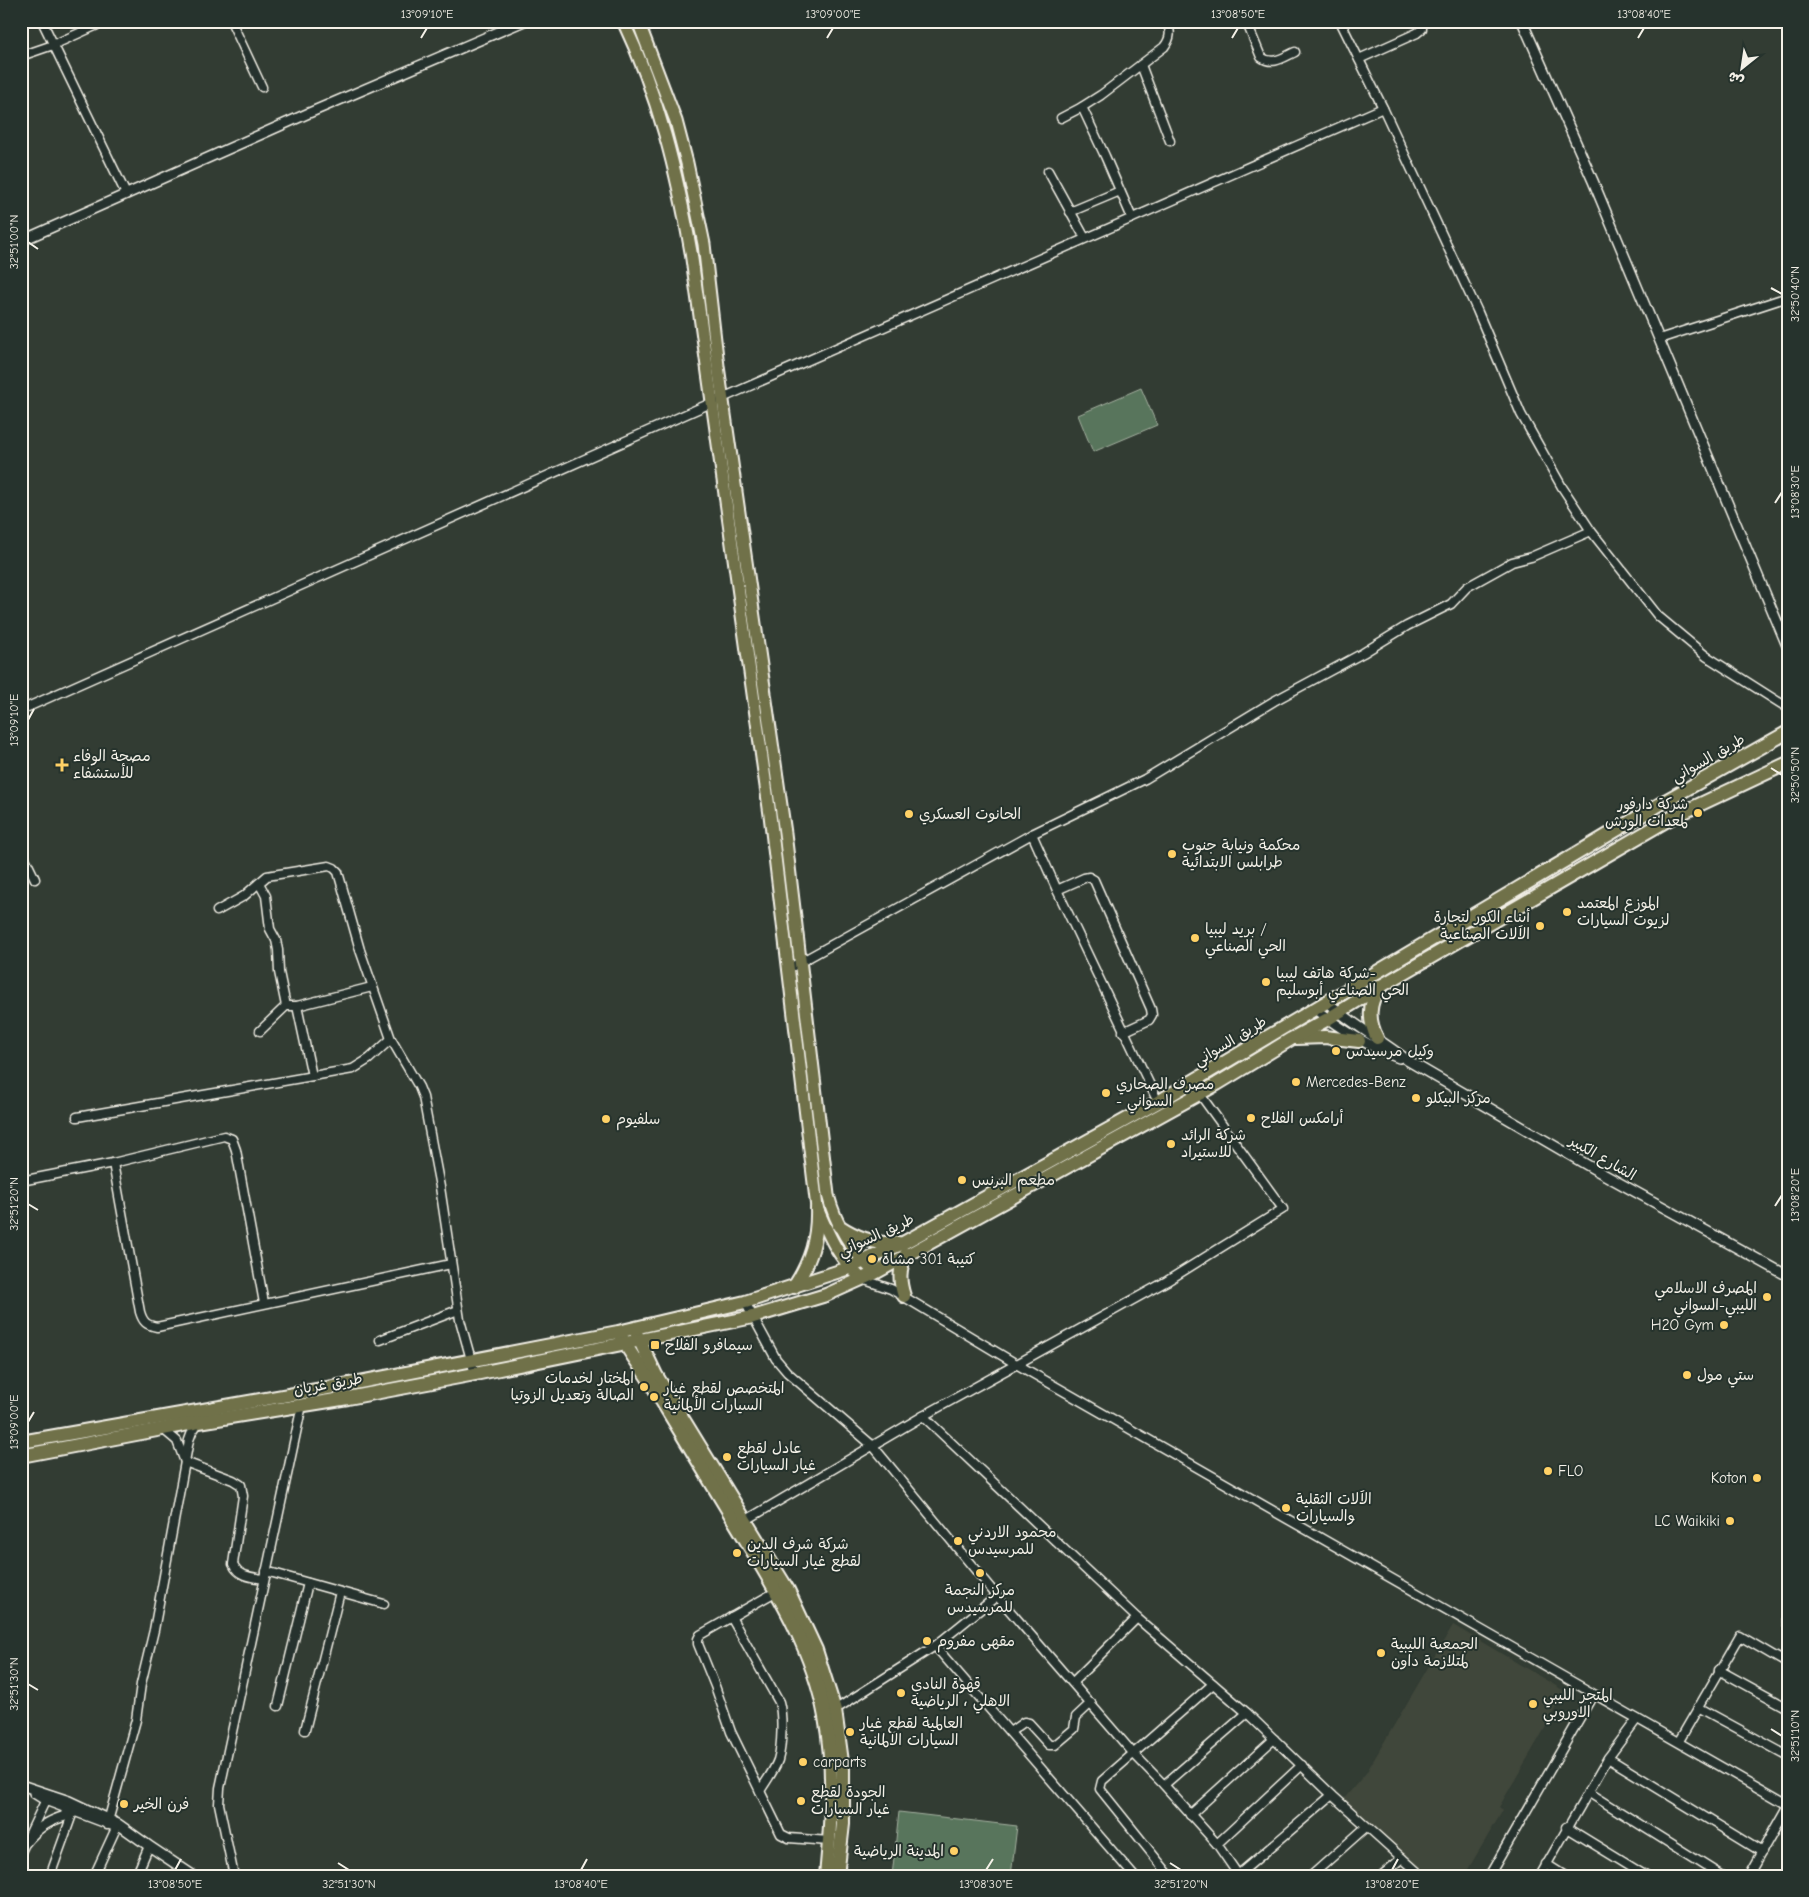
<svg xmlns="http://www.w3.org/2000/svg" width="1809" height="1897" font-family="'Comic Neue','Playpen Sans Arabic',sans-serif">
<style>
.built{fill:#41473b}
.green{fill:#58745b;stroke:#a6b2a2}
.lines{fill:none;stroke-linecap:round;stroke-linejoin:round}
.minor-casing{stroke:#f4f1e8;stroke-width:11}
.tertiary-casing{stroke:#f4f1e8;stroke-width:12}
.primary-casing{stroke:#f4f1e8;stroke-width:15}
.trunk-casing{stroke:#f4f1e8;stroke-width:16}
.minor{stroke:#26332d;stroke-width:8}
.tertiary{stroke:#26332d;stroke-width:9}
.primary{stroke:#6f714a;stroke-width:11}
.trunk{stroke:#6f714a;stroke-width:12}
.ticks{fill:none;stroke:#f4f1e8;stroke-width:2}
.poi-dot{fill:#ffd166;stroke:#26332d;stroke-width:2}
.labels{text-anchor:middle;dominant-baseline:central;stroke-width:4;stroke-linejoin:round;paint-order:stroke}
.poi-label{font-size:15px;fill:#f4f1e8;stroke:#26332d;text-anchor:start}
.street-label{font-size:15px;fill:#f4f1e8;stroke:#26332d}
.neatline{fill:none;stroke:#f4f1e8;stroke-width:2}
.ticks-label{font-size:12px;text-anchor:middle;fill:#f4f1e8}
</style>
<rect width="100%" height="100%" fill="#323c33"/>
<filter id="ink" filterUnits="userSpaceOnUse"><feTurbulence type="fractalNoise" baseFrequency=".02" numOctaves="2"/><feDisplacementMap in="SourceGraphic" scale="10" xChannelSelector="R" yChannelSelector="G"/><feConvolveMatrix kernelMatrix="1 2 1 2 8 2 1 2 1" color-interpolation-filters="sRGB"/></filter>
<g filter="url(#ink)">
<path class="built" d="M1453,1625L1566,1692L1499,1807L1503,1810L1464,1876H1429L1342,1801L1366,1773Z"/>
<g class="green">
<path d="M1141,388L1157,425L1093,452L1078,415Z"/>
<path d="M899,1812L1017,1826L1011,1876H892Z"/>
</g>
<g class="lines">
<g class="minor-casing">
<g id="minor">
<path d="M42,21L126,194"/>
<path d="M231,21L262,87"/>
<path d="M1246,21L1261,57C1273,66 1284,57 1295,52"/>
<path d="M1340,21L1383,108L1477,310L1521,414L1562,487L1591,531L1658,616L1706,656L1788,708"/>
<path d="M21,56L53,45L106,21"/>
<path d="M1359,59L1417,33L1422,29V21"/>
<path d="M1141,65L1170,141"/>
<path d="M1061,118L1082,107"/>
<path d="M1048,171L1085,238"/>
<path d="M1070,212L1120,191"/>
<path d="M1132,218L1105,156L1082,107L1101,95L1164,47C1171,38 1171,32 1167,21"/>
<path d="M1659,339L1788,297"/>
<path d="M21,710L711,403L1383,108"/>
<path d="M1032,834L1057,890L1158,1102"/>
<path d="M21,850L35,879"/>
<path d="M259,883L266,896L270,929L276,940L278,950L279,972L286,1006"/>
<path d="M1057,890L1084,878L1089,877L1094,880L1151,1009L1152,1015L1149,1020L1123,1032"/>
<path d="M217,911L244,896L267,876L273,875L329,866L334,868L338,872L360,950L391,1039L419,1087L423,1097L440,1187L460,1320L475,1374"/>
<path d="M788,969L1032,834L1145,779L1274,701L1363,653L1407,626L1451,604L1467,587L1512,562L1531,557L1591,531"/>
<path d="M297,1006L312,1076"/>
<path d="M260,1031L286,1006H297L372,987"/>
<path d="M77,1117L353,1069L369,1059L391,1039"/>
<path d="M113,1163L140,1312C143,1322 146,1325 157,1327L451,1264"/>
<path d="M21,1181L113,1163L224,1136L232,1139L236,1150L264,1303"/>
<path d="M862,1279L891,1289L1018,1365L1788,1805"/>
<path d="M745,1302L776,1359L787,1372L873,1446L997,1596L1133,1753L1164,1785L1217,1844L1239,1876"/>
<path d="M380,1340L458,1310"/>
<path d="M923,1416L1137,1618L1247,1713L1332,1795L1422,1876"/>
<path d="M164,1430L177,1441L185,1462L233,1480L241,1485L243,1496L233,1564C239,1577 251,1577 264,1579"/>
<path d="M743,1522L923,1416L1167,1281L1283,1209L1199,1093"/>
<path d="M266,1571L384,1604"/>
<path d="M777,1591L700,1635L698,1639V1644L715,1686L731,1732L781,1834L789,1838L829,1841"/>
<path d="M731,1617L779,1702C783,1716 782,1746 778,1760C774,1771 766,1781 760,1791"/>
<path d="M1788,1618V1623"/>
<path d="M935,1646L1134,1876"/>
<path d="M1719,1670L1788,1708"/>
<path d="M1073,1682L1137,1618"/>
<path d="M278,1706L308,1583"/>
<path d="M1698,1707L1788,1756"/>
<path d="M833,1711L935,1646L997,1596"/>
<path d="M305,1730L340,1592"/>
<path d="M1010,1732L1024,1722L1029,1723L1049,1745H1055L1074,1729L1076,1717L1091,1703"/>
<path d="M1679,1741L1740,1636L1788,1664"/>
<path d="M1608,1758L1762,1852"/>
<path d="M1164,1785L1247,1713"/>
<path d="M1588,1792L1722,1876"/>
<path d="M1190,1815L1274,1739"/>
<path d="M107,1825L136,1720L141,1684L154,1630L189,1440L192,1432L199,1422"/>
<path d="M1566,1827L1646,1876"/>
<path d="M1217,1844L1302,1765"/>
<path d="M21,1852L48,1795"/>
<path d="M1546,1864L1565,1876"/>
<path d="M1238,1875L1332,1795"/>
<path d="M50,1876L73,1812"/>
<path d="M94,1876L118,1824"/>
<path d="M136,1876L149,1846"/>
<path d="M234,1876L219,1804L220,1788L302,1405"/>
<path d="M1170,1876L1100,1789L1102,1781L1213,1684"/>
<path d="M1311,1876L1366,1827"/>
<path d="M1381,1876L1402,1858"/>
<path d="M1489,1876L1593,1695"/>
<path d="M1540,1876L1608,1758L1637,1719"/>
<path d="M1748,1876L1788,1805"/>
</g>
</g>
<g class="tertiary-casing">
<g id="tertiary">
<path d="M1522,21L1593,181L1788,648"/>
<path d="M21,241L309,113L524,21"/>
<path d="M1327,1002C1352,1024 1381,1040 1407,1060L1594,1169L1788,1276"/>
<path d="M1315,1009C1342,1030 1367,1046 1399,1058"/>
<path d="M21,1785L69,1801L118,1824L149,1846L194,1876"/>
<path d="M34,1793L45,1800L114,1826"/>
<path d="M25,1843C38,1828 46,1822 65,1816L67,1809"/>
</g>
</g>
<g class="primary-casing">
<g id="primary">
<path d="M623,21C658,95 677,172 691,252L770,815L817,1208C829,1236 838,1258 862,1279"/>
<path d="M638,21L676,121L687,163L704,244L718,366L785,833L828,1195C836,1226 852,1251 875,1273"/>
</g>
</g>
<g class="trunk-casing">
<g id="trunk">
<path d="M1296,1038L1325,1037L1359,1041"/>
<path d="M1377,1038C1368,1020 1368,1004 1380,987"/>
<path d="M839,1226C857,1238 876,1245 898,1243"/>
<path d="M794,1287C811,1261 818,1238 817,1208"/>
<path d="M904,1296C899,1281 899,1269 906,1254"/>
<path d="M637,1335L656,1375L788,1590L816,1650L835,1710L843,1769V1824L837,1876"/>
<path d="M622,1338C630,1354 642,1368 651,1383C681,1433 711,1482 741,1532C776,1590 813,1649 825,1717C835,1770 831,1823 826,1876"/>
<path d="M21,1442L339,1386L618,1332L745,1302L849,1268L903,1243L1158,1102L1667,800L1788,732"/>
<path d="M21,1456L199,1422L348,1398L475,1374L753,1317L826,1295L875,1273L1217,1084L1291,1039L1328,1019L1381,986L1671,818L1788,763"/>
</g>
</g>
<use href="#minor" class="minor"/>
<use href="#tertiary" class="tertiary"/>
<use href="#primary" class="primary"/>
<use href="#trunk" class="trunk"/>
</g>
</g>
<path class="ticks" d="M421,38L427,28M827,38L833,28M1232,38L1238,28M1638,38L1644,28M28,242L38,249M1771,288L1782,294M1775,503L1782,492M28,720L34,709M1771,768L1782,775M28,1204L38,1210M1775,1206L1782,1195M28,1422L34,1412M28,1684L38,1690M1771,1729L1782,1736M338,1863L349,1870M1170,1863L1181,1870M175,1870L181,1859M581,1870L587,1859M986,1870L993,1859M1392,1870L1398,1859"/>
<g class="poi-dot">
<path d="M59.5 757.5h5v5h5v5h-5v5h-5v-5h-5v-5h5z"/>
<circle cx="1698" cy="813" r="5"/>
<circle cx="909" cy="814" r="5"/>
<circle cx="1172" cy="854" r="5"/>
<circle cx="1567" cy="912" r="5"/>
<circle cx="1540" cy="926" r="5"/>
<circle cx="1195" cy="938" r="5"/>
<circle cx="1266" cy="982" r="5"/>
<circle cx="1336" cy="1051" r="5"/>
<circle cx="1296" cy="1082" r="5"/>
<circle cx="1106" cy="1093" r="5"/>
<circle cx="1416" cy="1098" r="5"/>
<circle cx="1251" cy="1118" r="5"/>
<circle cx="606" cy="1119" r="5"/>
<circle cx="1171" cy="1144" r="5"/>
<circle cx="962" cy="1180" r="5"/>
<circle cx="872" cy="1259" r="5"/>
<circle cx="1767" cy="1297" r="5"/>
<circle cx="1724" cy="1325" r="5"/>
<rect x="650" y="1340" width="10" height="10" rx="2.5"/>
<circle cx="1687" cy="1375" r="5"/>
<circle cx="644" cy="1387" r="5"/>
<circle cx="654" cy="1397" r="5"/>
<circle cx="727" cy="1457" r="5"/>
<circle cx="1548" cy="1471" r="5"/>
<circle cx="1757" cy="1478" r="5"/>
<circle cx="1286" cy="1508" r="5"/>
<circle cx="1730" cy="1521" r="5"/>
<circle cx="958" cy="1541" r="5"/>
<circle cx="737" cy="1553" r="5"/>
<circle cx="980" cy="1573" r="5"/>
<circle cx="927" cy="1641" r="5"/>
<circle cx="1381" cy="1653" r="5"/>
<circle cx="901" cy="1693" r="5"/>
<circle cx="1533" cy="1704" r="5"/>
<circle cx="850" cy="1732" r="5"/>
<circle cx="803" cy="1762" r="5"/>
<circle cx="801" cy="1801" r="5"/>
<circle cx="124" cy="1804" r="5"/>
<circle cx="954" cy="1851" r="5"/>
</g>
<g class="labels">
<g class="poi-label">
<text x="73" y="756">مصحة الوفاء<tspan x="73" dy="17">للأستشفاء</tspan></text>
<text x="1688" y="804" text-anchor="end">شركة دارفور<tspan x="1688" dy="17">لمعدات الورش</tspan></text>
<text x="919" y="814">الحانوت العسكري</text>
<text x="1182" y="845">محكمة ونيابة جنوب<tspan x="1182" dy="17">طرابلس الابتدائية</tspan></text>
<text x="1577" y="903">الموزع المعتمد<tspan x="1577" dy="17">لزيوت السيارات</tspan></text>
<text x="1530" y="917" text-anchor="end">أبناء الكور لتجارة<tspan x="1530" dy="17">الاَلات الصناعية</tspan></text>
<text x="1205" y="929">بريد ليبيا /<tspan x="1205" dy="17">الحي الصناعي</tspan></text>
<text x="1276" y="973">شركة هاتف ليبيا-<tspan x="1276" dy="17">الحي الصناعي أبوسليم</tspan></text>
<text x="1346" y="1051">وكيل مرسيدس</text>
<text x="1306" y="1082">Mercedes-Benz</text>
<text x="1116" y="1084">مصرف الصحاري<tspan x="1116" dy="17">- السواني</tspan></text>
<text x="1426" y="1098">مركز البيكلو</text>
<text x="1261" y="1118">أرامكس الفلاح</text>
<text x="616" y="1119">سلفيوم</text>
<text x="1181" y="1135">شركة الرائد<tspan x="1181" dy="17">للاستيراد</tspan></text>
<text x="972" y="1180">مطعم البرنس</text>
<text x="882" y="1259">كتيبة 301 مشاة</text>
<text x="1757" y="1288" text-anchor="end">المصرف الاسلامي<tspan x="1757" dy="17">الليبي-السواني</tspan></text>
<text x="1714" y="1325" text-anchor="end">H2O Gym</text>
<text x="665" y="1345">سيمافرو الفلاح</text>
<text x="1697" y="1375">ستي مول</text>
<text x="634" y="1378" text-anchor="end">المختار لخدمات<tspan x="634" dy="17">الصالة وتعديل الزوتيا</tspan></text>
<text x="664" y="1388">المتخصص لقطع غيار<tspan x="664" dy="17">السيارات الألمانية</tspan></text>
<text x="737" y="1448">عادل لقطع<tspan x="737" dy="17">غيار السيارات</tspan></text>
<text x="1558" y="1471">FLO</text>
<text x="1747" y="1478" text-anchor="end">Koton</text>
<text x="1296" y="1499">الاَلات الثقلية<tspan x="1296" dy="17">والسيارات</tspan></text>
<text x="1720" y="1521" text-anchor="end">LC Waikiki</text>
<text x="968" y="1532">محمود الاردني<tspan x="968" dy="17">للمرسيدس</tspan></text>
<text x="747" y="1544">شركة شرف الدين<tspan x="747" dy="17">لقطع غيار السيارات</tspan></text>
<text x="980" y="1590" text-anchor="middle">مركز النجمة<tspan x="980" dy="17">للمرسيدس</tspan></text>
<text x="937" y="1641">مقهى مفروم</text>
<text x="1391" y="1644">الجمعية الليبية<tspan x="1391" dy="17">لمتلازمة داون</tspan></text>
<text x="911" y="1684">قهوة النادي<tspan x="911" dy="17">الاهلي ، الرياضية</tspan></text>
<text x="1543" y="1695">المتجر الليبي<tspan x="1543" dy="17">الاوروبي</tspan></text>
<text x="860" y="1723">العالمية لقطع غيار<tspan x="860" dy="17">السيارات الالمانية</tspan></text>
<text x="813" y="1762">carparts</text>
<text x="811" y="1792">الجودة لقطع<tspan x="811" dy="17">غيار السيارات</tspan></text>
<text x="134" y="1804">فرن الخير</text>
<text x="944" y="1851" text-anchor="end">المدينة الرياضية</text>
</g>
<g class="street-label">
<text transform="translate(1708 758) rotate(-30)">طريق السواني</text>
<text transform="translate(1230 1041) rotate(-31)">طريق السواني</text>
<text transform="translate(1603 1158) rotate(30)">الشارع الكبير</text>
<text transform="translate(876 1235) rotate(-25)">طريق السواني</text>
<text transform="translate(328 1384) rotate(-10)">طريق غريان</text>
</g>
</g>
<rect width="1809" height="1897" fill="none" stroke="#26332d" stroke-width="55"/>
<g transform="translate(1742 68) rotate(210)" stroke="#26332d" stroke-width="4" paint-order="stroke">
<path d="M0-4L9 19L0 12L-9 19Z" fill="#f4f1e8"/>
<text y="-8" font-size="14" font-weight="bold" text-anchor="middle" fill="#f4f1e8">ش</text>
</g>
<rect x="28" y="28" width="1754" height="1842" class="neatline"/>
<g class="ticks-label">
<text x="427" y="18">13°09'10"E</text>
<text x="833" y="18">13°09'00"E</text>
<text x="1238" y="18">13°08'50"E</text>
<text x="1644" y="18">13°08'40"E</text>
<text transform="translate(14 242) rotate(-90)" y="4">32°51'00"N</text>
<text transform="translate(1795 294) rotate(-90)" y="4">32°50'40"N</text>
<text transform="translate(1795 492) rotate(-90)" y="4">13°08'30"E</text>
<text transform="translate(14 720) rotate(-90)" y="4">13°09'10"E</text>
<text transform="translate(1795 775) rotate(-90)" y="4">32°50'50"N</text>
<text transform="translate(1795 1195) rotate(-90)" y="4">13°08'20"E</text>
<text transform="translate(14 1204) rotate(-90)" y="4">32°51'20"N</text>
<text transform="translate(14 1422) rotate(-90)" y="4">13°09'00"E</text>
<text transform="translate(14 1684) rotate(-90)" y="4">32°51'30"N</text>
<text transform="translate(1795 1736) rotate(-90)" y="4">32°51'10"N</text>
<text x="175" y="1888">13°08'50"E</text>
<text x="349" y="1888">32°51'30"N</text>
<text x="581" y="1888">13°08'40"E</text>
<text x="986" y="1888">13°08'30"E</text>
<text x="1181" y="1888">32°51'20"N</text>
<text x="1392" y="1888">13°08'20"E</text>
</g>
</svg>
